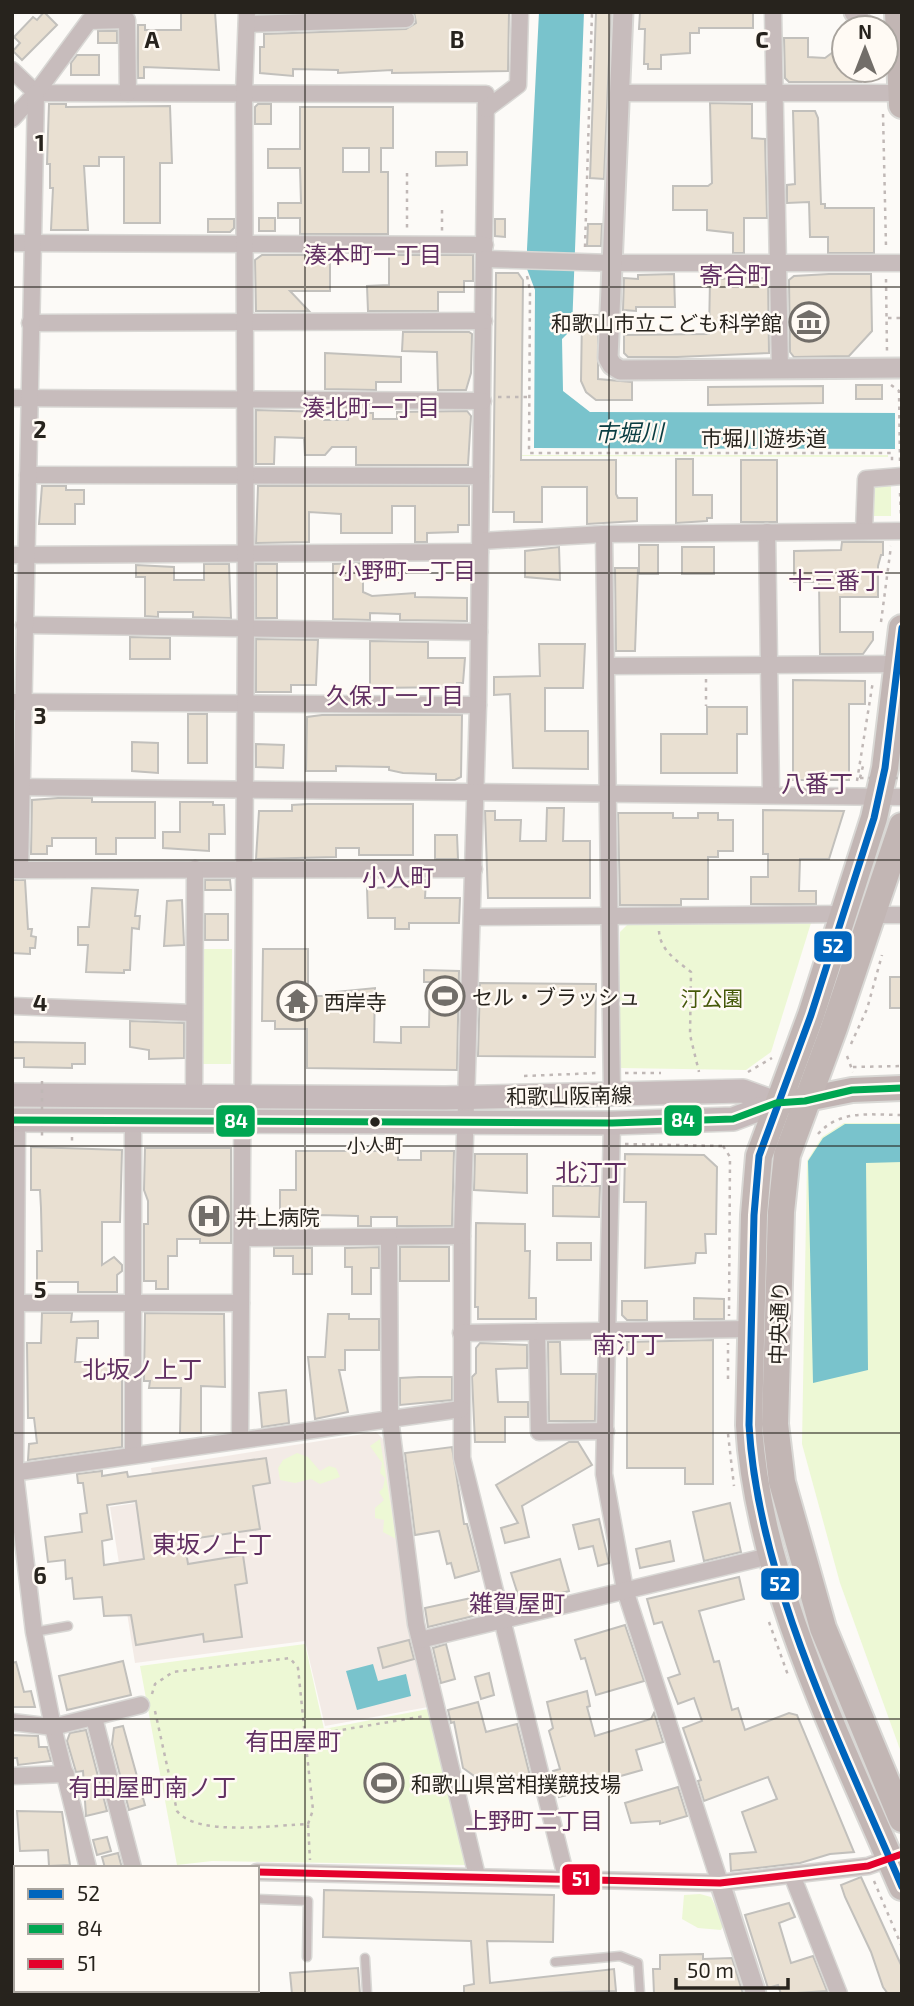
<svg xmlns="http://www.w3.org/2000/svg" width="914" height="2006" font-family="'Exo 2','Noto Sans JP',sans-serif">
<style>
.education{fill:#f3ebe6}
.green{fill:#edf8d5}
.water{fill:#79c3cc}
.pier{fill:#fcfaf7}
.building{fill:#e9e0d2;stroke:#c2c0bc;stroke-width:2;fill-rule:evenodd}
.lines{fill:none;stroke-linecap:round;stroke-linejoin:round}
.service-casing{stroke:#d9d8d5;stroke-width:11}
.minor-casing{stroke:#d9d8d5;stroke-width:19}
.tertiary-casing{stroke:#d9d8d5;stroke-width:23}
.secondary-casing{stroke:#d9d8d5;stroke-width:26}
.primary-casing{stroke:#d9d8d5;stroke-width:28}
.trunk-casing{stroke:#d9d8d5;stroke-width:30}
.path{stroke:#c0b8b6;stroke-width:2.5;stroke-dasharray:3.5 5;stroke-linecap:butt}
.service{stroke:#c7bcbc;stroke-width:8}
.minor{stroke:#c7bcbc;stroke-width:16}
.tertiary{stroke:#c7bcbc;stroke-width:19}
.secondary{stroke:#c6babb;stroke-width:23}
.primary{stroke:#c0b3b2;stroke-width:24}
.trunk{stroke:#c2b6b4;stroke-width:26}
.path-bridge{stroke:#c0b8b6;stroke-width:2.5;stroke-dasharray:3.5 5;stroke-linecap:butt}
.bus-1-casing{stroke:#fffaf4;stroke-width:12}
.bus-2-casing{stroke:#fffaf4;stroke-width:12}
.bus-3-casing{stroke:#fffaf4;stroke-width:12}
.bus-1{stroke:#0065bd;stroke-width:7}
.bus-2{stroke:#00a651;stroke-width:7}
.bus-3{stroke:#e4002b;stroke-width:7}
.grid{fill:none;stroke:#27231d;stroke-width:2;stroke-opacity:0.55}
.bus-dot{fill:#27231d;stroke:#fffaf4;stroke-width:2.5}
.labels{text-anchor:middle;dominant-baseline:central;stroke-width:5;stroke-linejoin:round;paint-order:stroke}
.bus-label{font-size:19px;fill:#27231d;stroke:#fffaf4}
.poi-label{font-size:21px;fill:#27231d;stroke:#fffaf4;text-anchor:start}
.street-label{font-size:21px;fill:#27231d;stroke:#fffaf4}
.park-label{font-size:21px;fill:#455909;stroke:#fffaf4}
.neighbourhood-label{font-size:23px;fill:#613062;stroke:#fffaf4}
.water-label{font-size:23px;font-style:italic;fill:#0a3d42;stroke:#fffaf4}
.quarter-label{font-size:24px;fill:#613062;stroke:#fffaf4}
.grid-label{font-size:23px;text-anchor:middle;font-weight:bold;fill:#27231d;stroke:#fffaf4;stroke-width:5;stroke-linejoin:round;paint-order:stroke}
.line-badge{stroke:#fffaf4;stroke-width:2.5}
.badge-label{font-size:19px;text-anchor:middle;font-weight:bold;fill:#fff}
</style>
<rect width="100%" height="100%" fill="#fcfaf7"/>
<path class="education" d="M376,1432L384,1440L412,1631L428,1707L325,1726L305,1641L135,1663L110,1507L156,1500L151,1468Z"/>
<g class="green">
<path d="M521,455H888V457L521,456Z"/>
<path d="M891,483V516H871V489L874,485Z"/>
<path d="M811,923L771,1052L746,1070L619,1068L620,932L627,925Z"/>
<path d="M200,949H232L231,1064H200Z"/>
<path d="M844,1123H902V1755L840,1583L802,1444L807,1161L822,1137Z"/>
<path d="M380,1439L396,1539L383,1532L384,1520L375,1518V1508L384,1500L379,1492L383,1488L385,1478L380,1473L382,1463L370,1446Z"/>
<path d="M297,1453L308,1457L320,1471L329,1466L336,1468L340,1477L320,1484L311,1479L295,1483L280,1480L278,1468L283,1460Z"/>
<path d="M305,1644L324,1729L428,1709L467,1865L212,1861L177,1865L140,1666Z"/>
<path d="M700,1894L711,1897L724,1924L721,1930L698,1928L682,1919L684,1895Z"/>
</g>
<g class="water">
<path d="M539,12H584L572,329L562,339L563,391L590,412L902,413V449L534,448L535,290L527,269V249Z"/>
<path d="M845,1124H902V1162L866,1163L868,1370L813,1383L808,1161L823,1138Z"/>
<path d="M373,1664L378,1681L406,1674L411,1696L357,1710L346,1671Z"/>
</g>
<rect class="pier" x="895" y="410" width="7" height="42"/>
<g class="building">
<path d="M44,12L57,25L22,60L13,51L20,43L14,37L33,17L37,20Z"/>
<path d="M181,12H215L219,70L144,67V78H138V25H145V30H181Z"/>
<path d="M414,12H509L508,71L392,73V70L338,73V70L293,69V76L260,73V47H264V34L406,29L416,23Z"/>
<path d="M596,12H611L604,179L590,178Z"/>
<path d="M640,12H753V28H699V33H690V53L661,55V69H648V64H644L645,29H639Z"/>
<rect x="98" y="31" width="19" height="12"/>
<path d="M784,38H808V57L825,58L844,44V70H867L861,82H789L785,78Z"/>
<path d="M77,55H99V75H71V63Z"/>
<path d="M710,103L752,104V138L765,139L767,218H744V253H733V233L707,230V210H673V186H708L712,183Z"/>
<path d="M49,104H66V107L170,106L172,163H160V223H124V157H99V166H84L88,230H51L53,188H50V164H47Z"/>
<path d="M258,104H271V124H255V107Z"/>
<path d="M300,107H393V148H381V172H388V234H300V218H278V203H301L300,168H268V149H300ZM343,148H369V172H343Z"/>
<path d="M793,111H815L818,118L821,204H825V208H874V253H828V237H810L809,202L787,203V185L795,184Z"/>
<path d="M436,152H467V165L436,166Z"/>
<rect x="259" y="218" width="16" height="13"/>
<path d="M208,219H234V228L230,232H208Z"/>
<path d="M495,219H505V237L495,236Z"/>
<path d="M588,224H602L601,246H587Z"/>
<path d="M262,255H330V291H290L309,311H256L255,260Z"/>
<path d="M389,255H473V281H464V292H438V311H368L367,286L389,285Z"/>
<path d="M496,273H518L523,280L521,460H616V494L618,498H637V521L587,524V487H542V522H514V512H493Z"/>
<path d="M674,274L675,307H636V311L623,310L624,278L638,279V275Z"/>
<path d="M829,274H871L872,331L849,356L794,357L790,352L789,280L794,276Z"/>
<path d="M768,278L769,353L677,357H628L624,353V335L709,334L710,279Z"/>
<path d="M582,315H598V379L632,382V400H596L586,392L581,381Z"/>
<path d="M403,332H469L472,334L471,373L466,390H438L437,352L402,351Z"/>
<path d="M325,353L401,357V382H376V390L325,389Z"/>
<rect x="856" y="385" width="26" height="14"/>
<path d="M823,386V403L708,405V387Z"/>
<path d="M256,410L324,412V420H348V413H373V419H397V412L467,411L471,416L468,465H356V447H332L325,455H305L304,438L275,437L274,464H256Z"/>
<path d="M676,459H693V495H712V518H707V521L676,523Z"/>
<rect x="741" y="460" width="36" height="62"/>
<path d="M42,486H66V490H84V504H75V524H39Z"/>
<path d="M258,486H469V525H458V532L427,533V542H415V506H392V533H341V514L309,512V542L256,543Z"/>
<path d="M842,542H883V555H881L878,566V597H840V632H873V640L863,654H820L819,582H794V551L841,550Z"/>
<rect x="639" y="545" width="19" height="29"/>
<path d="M559,547L560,580L525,577V551Z"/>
<rect x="682" y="547" width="32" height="27"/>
<path d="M363,563V592L372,596L415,593V597L467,598V621L400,620V614L370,613V620L333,619V564Z"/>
<path d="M204,564H229L231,618L193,617V612H158V617L145,616V577H136V565L174,567V580H204Z"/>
<rect x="256" y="564" width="21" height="54"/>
<path d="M615,568H638L635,651H616Z"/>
<path d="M130,637L170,638V659H130Z"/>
<path d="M256,639L318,640L316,685H291V692H256Z"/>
<path d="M370,641L428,642V658H465L463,683H457V687L370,688Z"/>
<path d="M539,644H585L583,688H545V731H588V769L513,768L510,694L494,695V677L540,676Z"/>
<path d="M793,680L865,681V704H849V780H793Z"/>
<path d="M707,707H747V734H737V773H661V734H707Z"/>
<rect x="188" y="714" width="19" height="49"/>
<path d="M322,715H462L461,777L455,780H436V774L403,773L389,770V767L336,766V771H306L307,717Z"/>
<path d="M132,742L158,743V773L132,771Z"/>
<path d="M256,744L284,745L283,768L256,767Z"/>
<path d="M58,798H92V802H155V838H116V854H96V838H52V846H47V854H31L32,800Z"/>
<path d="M180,802H213V805H224L225,834H209V851L163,848V832H180Z"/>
<path d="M308,804H413V855H359V848H336V857L256,859L259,811H292V805Z"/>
<path d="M547,808H564L563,841H590V898H488L485,811H495V820H521L520,841H546Z"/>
<path d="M763,810L844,811L829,859H800L799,891H816V904H751V877H768V854H763Z"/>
<path d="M618,813H673V818H698V813H718V820H733V851H718V857H708V899H681V905H620Z"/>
<path d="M435,835H457L458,859H435Z"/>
<path d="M12,880H25L28,929H32L31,936L36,937L35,948H30V954L12,953Z"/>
<path d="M205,880H230L231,890H205Z"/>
<path d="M411,880H426L425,898H460L459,923H409V929H395V918H368L367,888L401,887Z"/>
<path d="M92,888L138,890L135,916H140L139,929L132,928L130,970H124V973L86,972L88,945H78V927H89Z"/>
<path d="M182,900L184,945L164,946L167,901Z"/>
<rect x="205" y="914" width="23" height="26"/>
<path d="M263,949H308V996H336V992L375,988L374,1042L401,1043V1027H429L430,982H424V970L459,971L457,1070L307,1068V1029H275V1021H262Z"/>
<rect x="890" y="977" width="12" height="31"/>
<path d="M480,983L596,984L595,1057L478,1056Z"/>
<path d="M130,1021L184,1023V1058L149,1059V1050L130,1047Z"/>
<path d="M12,1042L85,1043V1064H72V1068L24,1067V1058H12Z"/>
<path d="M31,1147L122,1150L120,1222H102V1265L114,1257L122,1265V1271L117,1275V1292H78V1282H37V1251H42L41,1208L40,1190H31Z"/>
<path d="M145,1148H231V1243H200V1239H177V1256H168V1289H156V1281H144V1224H148V1201L144,1190Z"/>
<path d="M296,1151H398V1160H421V1151H454L452,1226H397V1217H371V1226H358V1216L320,1215V1221H312V1227H293V1221H280V1190H296Z"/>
<path d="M475,1154H527V1193L474,1190Z"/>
<path d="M625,1154L704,1155L717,1167L716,1234H705L706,1253H696L695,1263L645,1268L646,1202H624Z"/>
<path d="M553,1186H600L599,1217L553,1216Z"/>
<path d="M476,1223L525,1224V1251H530L529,1298H536V1319H478V1307H475Z"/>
<rect x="557" y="1243" width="34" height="17"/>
<path d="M379,1247V1268H371V1294H352V1267H345V1248Z"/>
<rect x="400" y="1247" width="49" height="34"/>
<path d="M274,1248H312V1274H293V1256H274Z"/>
<path d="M694,1298L724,1299V1319H694Z"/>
<path d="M622,1301H647V1320H627L622,1315Z"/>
<path d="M42,1313H72L71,1322L98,1321V1338H77L75,1362H122V1447L28,1460L29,1444L37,1443L34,1418H28L27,1343H41Z"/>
<path d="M145,1313L224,1314L225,1387L201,1386V1433H180L181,1388H149L150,1381H144Z"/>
<path d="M328,1314H349V1319H379V1350H345V1370H339L348,1412L315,1419L308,1357H325Z"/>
<path d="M713,1340V1484H685V1468H627V1342Z"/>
<path d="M548,1342H560L561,1374H596L595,1421H549Z"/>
<path d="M480,1343L527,1345V1368L496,1369L498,1402H528V1417H505V1442H475L472,1377L476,1373V1348Z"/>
<path d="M419,1377H452V1400L400,1405V1378Z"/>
<path d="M286,1390L289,1423L262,1427L259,1393Z"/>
<path d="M569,1442H578L592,1465L522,1506L529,1537L505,1543L501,1528L518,1523L496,1485Z"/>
<path d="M452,1447L464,1524H467L479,1571L455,1578L451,1563L447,1564L439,1531L415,1535L405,1453Z"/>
<path d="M266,1458L270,1483L253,1486L260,1529L184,1540L188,1564L243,1555L247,1583L235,1585L242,1637L204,1642L203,1634L136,1645L131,1615L104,1616L102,1597L74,1599L72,1578L66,1579L65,1560L48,1562L45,1537L82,1532L80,1514L87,1513L83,1483H78L77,1474L102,1471V1476L127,1472L128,1477ZM136,1501L144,1559L104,1565L102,1541L112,1539L107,1505Z"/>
<path d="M730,1503L741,1552L704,1561L693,1512Z"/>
<path d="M599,1519L609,1563L598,1566L593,1546L579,1549L573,1525Z"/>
<path d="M670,1541L674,1561L640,1568L636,1549Z"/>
<path d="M560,1559L569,1591L521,1604L511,1573Z"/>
<path d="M739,1577L744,1599L699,1611L714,1662L719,1661L732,1710L738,1708L745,1730L789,1713L797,1715L854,1852L830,1854L800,1863L731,1871L730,1854L756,1852L742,1812L777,1799L768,1777L704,1801L698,1781L701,1780L683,1728L702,1721L694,1698L678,1704L668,1678L680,1674L662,1622L654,1624L647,1599Z"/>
<path d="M485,1595L490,1612L428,1627L425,1608Z"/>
<path d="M625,1625L644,1681L596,1695L585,1658L581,1659L575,1640Z"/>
<path d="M409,1640L414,1659L383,1668L378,1648Z"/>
<path d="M446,1644L455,1679L441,1683L433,1648Z"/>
<path d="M123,1661L131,1695L67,1710L59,1676Z"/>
<path d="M16,1662L24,1692L31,1691L35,1707H12V1663Z"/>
<path d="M489,1673L494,1695L481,1699L475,1677Z"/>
<path d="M587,1691L590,1706L587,1707L595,1736L651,1719L654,1713L663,1742L636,1750L642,1770L610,1779L611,1784L559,1797L553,1771L560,1769L549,1731L553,1728L547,1702Z"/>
<path d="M478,1702L486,1732L517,1724L530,1776L491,1788L463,1768L454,1722L451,1723L448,1710Z"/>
<path d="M123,1726L145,1805L129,1810L112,1744L114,1728Z"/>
<path d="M86,1730L107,1811L86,1816L83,1771L76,1772L67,1741L70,1733Z"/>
<path d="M12,1735L38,1736L39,1747H47L51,1761L18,1765L17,1758H12Z"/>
<path d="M678,1787L687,1816L660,1824V1821L631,1823L625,1803Z"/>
<path d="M17,1811L62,1812L70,1865L49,1866L48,1850L20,1851Z"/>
<path d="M107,1837L111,1851L97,1855L93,1840Z"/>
<path d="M118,1853L122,1868H105L102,1857Z"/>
<path d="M861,1877L902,1967V1994H888L883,1987L871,1952L845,1897L841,1885Z"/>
<path d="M324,1890L554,1895L553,1942L487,1941L490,1983L614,1969L616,1991L464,1994V1986L474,1984L471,1941L323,1937Z"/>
<path d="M789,1903L795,1917L779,1923L791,1963L813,1956L827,1991L781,1994L778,1985L768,1988L745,1915Z"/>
<path d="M703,1954V1959L732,1958L743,1994H654L653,1969H660V1955Z"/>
<path d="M358,1968L360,1994H292L290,1973Z"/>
</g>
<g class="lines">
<g class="service-casing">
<g id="service">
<path d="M34,1632L68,1626"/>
<path d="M257,1899L308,1901L307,1957"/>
<path d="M365,1958L367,1994"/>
<path d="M555,1962L620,1956L638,1963L640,1994"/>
</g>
</g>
<g class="minor-casing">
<g id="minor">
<path d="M773,12L780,369"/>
<path d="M247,24L406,19"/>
<path d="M12,70L36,93L486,94L478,705L462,1236V1458L566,1877"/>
<path d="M619,93H902"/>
<path d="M486,109L518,85L520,12"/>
<path d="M12,119L36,93L89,21L127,20L128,93"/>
<path d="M12,243L485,245"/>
<path d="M485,259L612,263H902"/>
<path d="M30,323L484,321"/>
<path d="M12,398L483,401"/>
<path d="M28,475L481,476"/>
<path d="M864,531L866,479L902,476"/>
<path d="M767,532L771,795"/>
<path d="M604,534L612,1094"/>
<path d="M481,541L604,534L902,531"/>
<path d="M12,555L480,552"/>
<path d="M24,625L479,632"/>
<path d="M607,666L902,664"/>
<path d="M12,702L478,705"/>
<path d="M12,787L902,797"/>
<path d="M12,870L474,869"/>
<path d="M20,870L36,93"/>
<path d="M872,915H902"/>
<path d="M473,917L843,914"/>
<path d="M12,1006L193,1013"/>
<path d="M194,1098L195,869"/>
<path d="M17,1121L15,1473L34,1632L53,1727L88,1868"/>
<path d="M133,1121V1455"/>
<path d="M612,1123L604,1474L625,1590L720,1883"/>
<path d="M250,1218V1238L462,1236"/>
<path d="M389,1238L390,1419L416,1624L477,1876"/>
<path d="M12,1303H241"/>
<path d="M537,1332L539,1432L606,1431"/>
<path d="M461,1333L751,1329"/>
<path d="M240,1440L246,627L244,93L247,12"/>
<path d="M12,1473L461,1409"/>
<path d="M420,1640L773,1555"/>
<path d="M94,1718L133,1868"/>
<path d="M12,1722L53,1727L141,1705"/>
<path d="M12,1776L66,1774"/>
<path d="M257,1872L720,1883L868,1866L896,1856"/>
<path d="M792,1875L839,1994"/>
<path d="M12,1890H16"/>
<path d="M12,1969L16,1968"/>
<path d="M23,1990V1994"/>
<path d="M101,1990L102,1994"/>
<path d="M213,1990L215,1994"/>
</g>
</g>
<g class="tertiary-casing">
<g id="tertiary">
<path d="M623,12L608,358L612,365L620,370L902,368"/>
<path d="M854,12L866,28"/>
<path d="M720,1883L756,1994"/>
</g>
</g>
<g class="secondary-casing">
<g id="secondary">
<path d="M12,1095L445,1098L743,1091L776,1103"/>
<path d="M12,1120L612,1123L733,1119L776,1103"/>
</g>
</g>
<g class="primary-casing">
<path id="primary" d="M792,1102L852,1090L902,1088"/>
</g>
<g class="trunk-casing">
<g id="trunk">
<path d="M898,12L902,105"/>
<path d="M902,628L885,768L874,818L811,1015L759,1156L754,1215L749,1425C758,1581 841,1744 902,1887"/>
<path d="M902,826L834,1028L787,1155L781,1212L775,1424L782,1482L823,1628L902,1819"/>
</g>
</g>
<g class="path">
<path d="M883,114L886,247"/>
<path d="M407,173V230"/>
<path d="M442,210V231"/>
<path d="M585,247L592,12"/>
<path d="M527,276L530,290L529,453H892V463"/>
<path d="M886,279L887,352"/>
<path d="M888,318H902"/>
<path d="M891,385L899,391L900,461"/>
<path d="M498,397H530"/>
<path d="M900,493L901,517"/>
<path d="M881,622L891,546"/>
<path d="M706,679V706"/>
<path d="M860,778L864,762"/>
<path d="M857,781L873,681"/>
<path d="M659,931C660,950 677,961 691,972L690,1035L699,1072"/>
<path d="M851,1044L867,1009L882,955"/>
<path d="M847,1056L853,1072"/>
<path d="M853,1067L902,1066"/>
<path d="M748,1072L772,1058"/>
<path d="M625,1073H661"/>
<path d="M524,1076L598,1073"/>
<path d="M818,1134C840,1109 871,1115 902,1115"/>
<path d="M72,1137V1145"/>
<path d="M625,1144L723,1146"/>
<path d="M723,1146L730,1157L729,1316"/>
<path d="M728,1379V1343"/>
<path d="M728,1434L734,1486"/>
<path d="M769,1622L789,1678"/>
<path d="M152,1694L155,1684L173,1672L290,1658L298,1668L305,1736"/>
<path d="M155,1711L177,1811C197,1837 276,1825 308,1824L310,1860"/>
<path d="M308,1824L313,1810L305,1736L425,1716"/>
<path d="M874,1881L902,1947"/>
</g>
<use href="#service" class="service"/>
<use href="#minor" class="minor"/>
<use href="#tertiary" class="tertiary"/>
<use href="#secondary" class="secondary"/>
<use href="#primary" class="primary"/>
<use href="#trunk" class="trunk"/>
<g class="path-bridge">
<path d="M860,778H902"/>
<path d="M42,1081V1136"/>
</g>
<g class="bus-1-casing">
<path id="bus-1" d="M902,628L885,768L874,818L811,1015L759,1156L754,1215L749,1425C758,1581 841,1744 902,1887"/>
</g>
<g class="bus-2-casing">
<path id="bus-2" d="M12,1120L612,1123L733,1119L776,1103L805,1101L852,1090L902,1088"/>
</g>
<g class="bus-3-casing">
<path id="bus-3" d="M257,1872L720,1883L868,1866L902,1854"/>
</g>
<use href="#bus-1" class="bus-1"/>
<use href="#bus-2" class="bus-2"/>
<use href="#bus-3" class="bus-3"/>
</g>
<path class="grid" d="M305,12V1994M609,12V1994M12,287H902M12,573H902M12,860H902M12,1146H902M12,1433H902M12,1719H902"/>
<defs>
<g id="museum-ring" transform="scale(2.0125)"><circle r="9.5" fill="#fffaf4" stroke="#726e69" stroke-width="1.5"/><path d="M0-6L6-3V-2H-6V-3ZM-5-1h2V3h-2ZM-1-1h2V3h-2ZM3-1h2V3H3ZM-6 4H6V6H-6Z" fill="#726e69"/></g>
<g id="stadium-ring" transform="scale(2.0125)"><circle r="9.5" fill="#fffaf4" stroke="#726e69" stroke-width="1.5"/><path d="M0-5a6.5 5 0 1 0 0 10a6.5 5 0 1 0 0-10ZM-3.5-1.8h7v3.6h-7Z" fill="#726e69"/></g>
<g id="temple-ring" transform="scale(2.0125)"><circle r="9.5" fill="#fffaf4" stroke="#726e69" stroke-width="1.5"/><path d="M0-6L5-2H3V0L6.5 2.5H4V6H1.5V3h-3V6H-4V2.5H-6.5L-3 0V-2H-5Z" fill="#726e69"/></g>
<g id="hospital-ring" transform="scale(2.0125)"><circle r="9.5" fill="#fffaf4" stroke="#726e69" stroke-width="1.5"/><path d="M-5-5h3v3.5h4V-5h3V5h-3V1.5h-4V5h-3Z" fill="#726e69"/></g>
</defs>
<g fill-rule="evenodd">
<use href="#museum-ring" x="809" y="322"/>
<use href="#stadium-ring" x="445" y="996"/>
<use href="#temple-ring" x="297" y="1001"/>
<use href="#hospital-ring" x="209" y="1216"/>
<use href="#stadium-ring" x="384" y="1783"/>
</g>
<circle class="bus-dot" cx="375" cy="1122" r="6"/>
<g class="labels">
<g class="bus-label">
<text x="375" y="1144">小人町</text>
</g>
<g class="poi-label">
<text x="782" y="322" text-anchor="end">和歌山市立こども科学館</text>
<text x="472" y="996">セル・ブラッシュ</text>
<text x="324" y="1001">西岸寺</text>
<text x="236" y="1216">井上病院</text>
<text x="411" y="1783">和歌山県営相撲競技場</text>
</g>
<g class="street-label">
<text x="764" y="437">市堀川遊歩道</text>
<text transform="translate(569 1095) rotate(-1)">和歌山阪南線</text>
<text transform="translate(778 1323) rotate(-88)">中央通り</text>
</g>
<g class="park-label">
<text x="712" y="997">汀公園</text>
</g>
<g class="neighbourhood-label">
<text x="373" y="254">湊本町一丁目</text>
<text x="371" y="407">湊北町一丁目</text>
<text x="407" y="570">小野町一丁目</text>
<text x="395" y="695">久保丁一丁目</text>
<text x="534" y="1820">上野町二丁目</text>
</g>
<g class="water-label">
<text transform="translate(629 432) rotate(-1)">市堀川</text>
</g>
<g class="quarter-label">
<text x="735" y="274">寄合町</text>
<text x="836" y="579">十三番丁</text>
<text x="817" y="782">八番丁</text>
<text x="398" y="876">小人町</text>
<text x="591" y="1171">北汀丁</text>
<text x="628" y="1343">南汀丁</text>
<text x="142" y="1368">北坂ノ上丁</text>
<text x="212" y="1543">東坂ノ上丁</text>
<text x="517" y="1602">雑賀屋町</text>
<text x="293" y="1740">有田屋町</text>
<text x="152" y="1786">有田屋町南ノ丁</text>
</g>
</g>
<g class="grid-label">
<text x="152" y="48">A</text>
<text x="457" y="48">B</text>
<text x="762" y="48">C</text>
<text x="40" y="151">1</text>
<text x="40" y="438">2</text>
<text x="40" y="724">3</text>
<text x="40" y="1011">4</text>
<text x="40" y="1298">5</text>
<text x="40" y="1584">6</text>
</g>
<g class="line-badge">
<rect x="813" y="930" width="40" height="33" rx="7" fill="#0065bd"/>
<rect x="663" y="1104" width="40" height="33" rx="7" fill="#00a651"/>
<rect x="215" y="1104" width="41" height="34" rx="7" fill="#00a651"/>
<rect x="760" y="1567" width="40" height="34" rx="7" fill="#0065bd"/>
<rect x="561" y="1863" width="40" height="33" rx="7" fill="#e4002b"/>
</g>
<g class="badge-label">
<text x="833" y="953">52</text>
<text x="683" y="1127">84</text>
<text x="236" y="1128">84</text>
<text x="780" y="1591">52</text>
<text x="581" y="1886">51</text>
</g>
<rect width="914" height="2006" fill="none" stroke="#27231d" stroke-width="28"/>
<rect x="14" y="1866" width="245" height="126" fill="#fffaf4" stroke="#a9a49e" stroke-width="2"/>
<rect x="28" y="1889" width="35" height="10" fill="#0065bd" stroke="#a9a49e" stroke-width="2"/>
<text x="77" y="1901" font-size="21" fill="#27231d">52</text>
<rect x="28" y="1924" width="35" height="10" fill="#00a651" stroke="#a9a49e" stroke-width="2"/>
<text x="77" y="1936" font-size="21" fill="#27231d">84</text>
<rect x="28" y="1959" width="35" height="10" fill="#e4002b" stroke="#a9a49e" stroke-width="2"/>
<text x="77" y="1971" font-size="21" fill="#27231d">51</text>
<g transform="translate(865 49)"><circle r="33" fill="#fffaf4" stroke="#a9a49e" stroke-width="2"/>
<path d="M0-5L12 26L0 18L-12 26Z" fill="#726e69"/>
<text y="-10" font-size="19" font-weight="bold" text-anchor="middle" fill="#27231d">N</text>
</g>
<path d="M676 1978v10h112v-10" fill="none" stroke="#27231d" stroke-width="3.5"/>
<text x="687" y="1978" font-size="21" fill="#27231d" stroke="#fffaf4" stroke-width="5" paint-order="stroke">50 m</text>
</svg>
